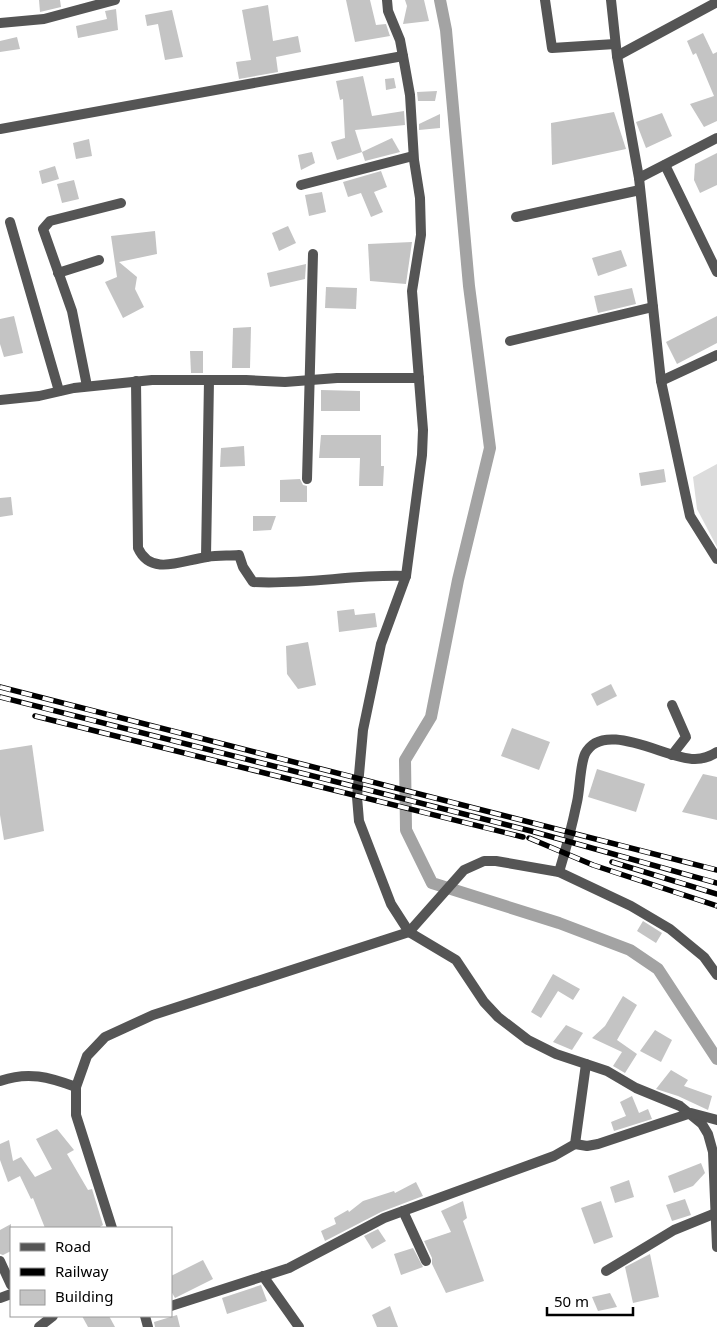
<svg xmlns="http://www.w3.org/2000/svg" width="717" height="1327" font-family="'Noto Sans',sans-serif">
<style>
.green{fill:#dcdcdc}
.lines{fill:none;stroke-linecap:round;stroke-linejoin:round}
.canal{stroke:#a3a3a3;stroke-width:12}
.building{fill:#c4c4c4}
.street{stroke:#555;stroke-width:10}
.rail-casing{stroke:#000;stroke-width:5.5}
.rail{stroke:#fff;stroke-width:4;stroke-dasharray:11;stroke-linecap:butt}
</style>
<rect width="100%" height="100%" fill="#fff"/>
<path class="green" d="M717,464V547L697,509L693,477Z"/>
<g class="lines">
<path class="canal" d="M440,0L446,30L469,286L490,448L458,580L431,717L405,760L406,830L432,883L559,923L630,950L658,969L717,1059"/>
</g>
<g class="building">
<path d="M39,0H60L61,7L40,12Z"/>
<path d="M346,0H370L376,25L386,24L390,36L355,42Z"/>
<path d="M405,0H424L429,21L403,24L407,6Z"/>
<path d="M268,5L273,41L298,36L301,52L276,57L278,72L239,79L236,62L251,60L242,10Z"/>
<path d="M116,9L118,30L78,38L76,26L107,19L105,11Z"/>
<path d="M172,10L183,57L165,60L158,24L147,26L145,15Z"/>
<path d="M703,33L713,54L717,52V121L704,127L690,104L714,96L696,53L693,55L687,41Z"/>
<path d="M17,37L20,49L0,52V41Z"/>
<path d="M363,76L372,116L404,111L405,125L355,130L362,152L337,160L331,142L345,138L343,99L340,100L336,81Z"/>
<path d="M394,78L396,88L386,90L385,79Z"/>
<path d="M437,91L435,101H418L417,92Z"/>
<path d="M614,112L626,149L552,165L551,123Z"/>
<path d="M662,113L672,136L646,148L636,122Z"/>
<path d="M440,114V128L419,130V124Z"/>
<path d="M392,138L400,152L365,161L362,152Z"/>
<path d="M89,139L92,156L76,159L73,143Z"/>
<path d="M312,152L315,163L301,170L298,155Z"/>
<path d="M717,153V185L700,193L694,180L695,164Z"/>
<path d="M55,166L59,179L42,184L39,171Z"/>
<path d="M381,171L387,187L374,192L383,212L371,217L361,193L348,197L343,182Z"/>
<path d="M74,180L79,199L62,203L57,184Z"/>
<path d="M322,192L326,212L309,216L305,195Z"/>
<path d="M288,226L296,243L279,251L272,233Z"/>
<path d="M155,231L157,254L119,262L137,277L135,289L144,307L123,318L105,282L117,277L111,236Z"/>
<path d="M412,242L406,284L370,281L368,244Z"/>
<path d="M621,250L627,266L598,276L592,258Z"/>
<path d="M306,264L305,279L270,287L267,273Z"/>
<path d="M326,287L357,288L356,309L325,308Z"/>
<path d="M632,288L636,304L598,313L594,296Z"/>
<path d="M14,316L23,353L4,357L0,344V319Z"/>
<path d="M717,316V343L677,364L666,342Z"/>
<path d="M251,327L250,368H232L233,328Z"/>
<path d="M190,351H203V373H191Z"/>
<path d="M321,390L360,391V411H321Z"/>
<path d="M321,435H381V466H384L383,486H359L360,458H319Z"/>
<path d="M244,446L245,466L220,467L221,448Z"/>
<path d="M664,469L666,482L641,486L639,473Z"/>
<path d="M300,479L303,485L307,486V502H280V480Z"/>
<path d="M11,497L13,515L0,517V498Z"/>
<path d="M253,516H276L271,530L253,531Z"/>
<path d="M354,609L355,615L375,613L377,627L339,632L337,611Z"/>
<path d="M308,642L316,685L298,689L287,674L286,646Z"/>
<path d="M611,684L617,696L597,706L591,694Z"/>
<path d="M512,728L550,742L539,770L501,756Z"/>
<path d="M32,745L44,831L4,840L0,815V750Z"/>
<path d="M597,769L645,784L636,812L588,797Z"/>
<path d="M703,774L717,777V820L682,812Z"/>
<path d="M643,921L662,933L656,943L637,931Z"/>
<path d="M553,974L580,989L573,1000L558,991L541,1018L531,1012Z"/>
<path d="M623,996L637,1005L617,1040L637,1054L625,1073L613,1066L622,1052L592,1038L605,1026Z"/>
<path d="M566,1025L583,1033L572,1050L553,1042Z"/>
<path d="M655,1030L672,1040L661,1062L640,1051Z"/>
<path d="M671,1070L688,1080L684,1086L712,1096L708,1110L678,1096L656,1089Z"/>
<path d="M632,1096L639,1113L648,1109L652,1119L614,1131L611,1122L626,1116L620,1102Z"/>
<path d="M57,1129L74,1150L67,1154L88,1190L92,1189L103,1225L98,1228H45L33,1198L31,1199L20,1176L8,1182L0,1160V1144L9,1140L13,1161L21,1157L35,1177L52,1169L36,1139Z"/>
<path d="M701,1163L705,1173L693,1186L674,1193L668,1176Z"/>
<path d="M629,1180L634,1197L615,1203L610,1187Z"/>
<path d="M416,1182L423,1196L381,1212L325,1241L321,1231L336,1224L334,1218L348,1210L349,1212L363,1201L394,1191L395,1193Z"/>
<path d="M685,1199L691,1215L672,1221L666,1205Z"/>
<path d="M463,1201L467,1218L463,1221L484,1281L446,1293L432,1264V1258L424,1241L451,1232L441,1211Z"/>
<path d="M601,1201L613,1237L594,1244L581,1208Z"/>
<path d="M11,1224V1251L3,1255L0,1254V1230Z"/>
<path d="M378,1229L386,1241L372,1249L364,1236Z"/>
<path d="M413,1248L423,1267L401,1275L394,1254Z"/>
<path d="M650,1254L659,1297L633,1303L625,1267Z"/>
<path d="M203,1260L213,1279L175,1298L171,1291V1276Z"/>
<path d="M261,1285L267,1301L227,1314L222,1298Z"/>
<path d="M610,1293L617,1307L598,1311L592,1297Z"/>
<path d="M390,1306L398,1327H377L372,1315Z"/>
<path d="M177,1315L180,1327H155L154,1322Z"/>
<path d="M82,1316H109L115,1327H88Z"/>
</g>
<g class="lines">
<g class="street">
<path d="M387,0L388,11L400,40L405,67L410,95L414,160L420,198L421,235L412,291L423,430L422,455L406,576L381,644L363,730L357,797L359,821L391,904L409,932L456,960L484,1002L498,1017L528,1040L556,1054L607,1071L636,1088L680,1106L702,1124L708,1134L713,1152L717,1247"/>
<path d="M545,0L552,48L615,44"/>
<path d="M611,0L617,56L639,178L661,381L690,516L717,559"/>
<path d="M0,23L44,19L115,0"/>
<path d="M617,56L717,2"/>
<path d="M0,129L403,56"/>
<path d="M665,165L717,272"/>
<path d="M639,178L717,138"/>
<path d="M301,185L413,156"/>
<path d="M516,217L640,190"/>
<path d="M10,222L59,391"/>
<path d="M58,273L99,260"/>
<path d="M510,341L653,307"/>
<path d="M136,381L138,548C151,577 183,560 207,557C218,555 228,556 239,555L243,567L253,582C305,585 355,574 406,576"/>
<path d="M661,381L717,355"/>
<path d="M87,386L72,311L43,229L50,221L121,203"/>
<path d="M0,400L39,396L74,388L152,380H246L285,382L337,378H419"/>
<path d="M307,479L313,254"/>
<path d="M206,557L209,380"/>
<path d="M672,705L686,737L672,755"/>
<path d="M559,872C566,849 572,826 577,802C580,789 580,765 585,754C603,718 668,760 695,759C703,759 711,756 717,752"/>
<path d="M0,1081C28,1071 49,1077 76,1087"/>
<path d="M575,1144L587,1146L598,1144L691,1113L717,1120"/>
<path d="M403,1211L426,1261"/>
<path d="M112,1228L76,1115V1087L87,1056L105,1037L153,1015L409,932L464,870L484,861H496L559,872L631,906L670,929L704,957L717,975"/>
<path d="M0,1261L11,1285"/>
<path d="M606,1271L674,1230L716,1213"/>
<path d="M263,1276L299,1327"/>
<path d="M0,1298L11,1294"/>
<path d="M171,1306L289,1268L384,1218L554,1156L575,1144L586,1064"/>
<path d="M145,1316L148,1327"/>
<path d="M39,1327L53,1316"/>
</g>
<g class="rail-casing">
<g id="rail">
<path d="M0,687L717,870"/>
<path d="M0,697L531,831L717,883"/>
<path d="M35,716L523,837"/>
<path d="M529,838L593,865L717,906"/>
<path d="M612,862L717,894"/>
</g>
</g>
<use href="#rail" class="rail"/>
</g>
<rect x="10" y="1227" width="162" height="90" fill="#ffffff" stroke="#999999"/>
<rect x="20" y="1243" width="25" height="8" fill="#555555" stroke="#999999"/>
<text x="55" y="1252" font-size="15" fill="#000000">Road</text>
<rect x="20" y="1268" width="25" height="8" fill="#000000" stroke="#999999"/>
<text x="55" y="1277" font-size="15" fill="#000000">Railway</text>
<rect x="20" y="1290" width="25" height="15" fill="#c4c4c4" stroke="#999999"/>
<text x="55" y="1302" font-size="15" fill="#000000">Building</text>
<path d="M547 1307v8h86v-8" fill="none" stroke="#000000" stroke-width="2.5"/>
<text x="554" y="1307" font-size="15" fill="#000000" stroke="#ffffff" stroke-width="4" paint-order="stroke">50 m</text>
</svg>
